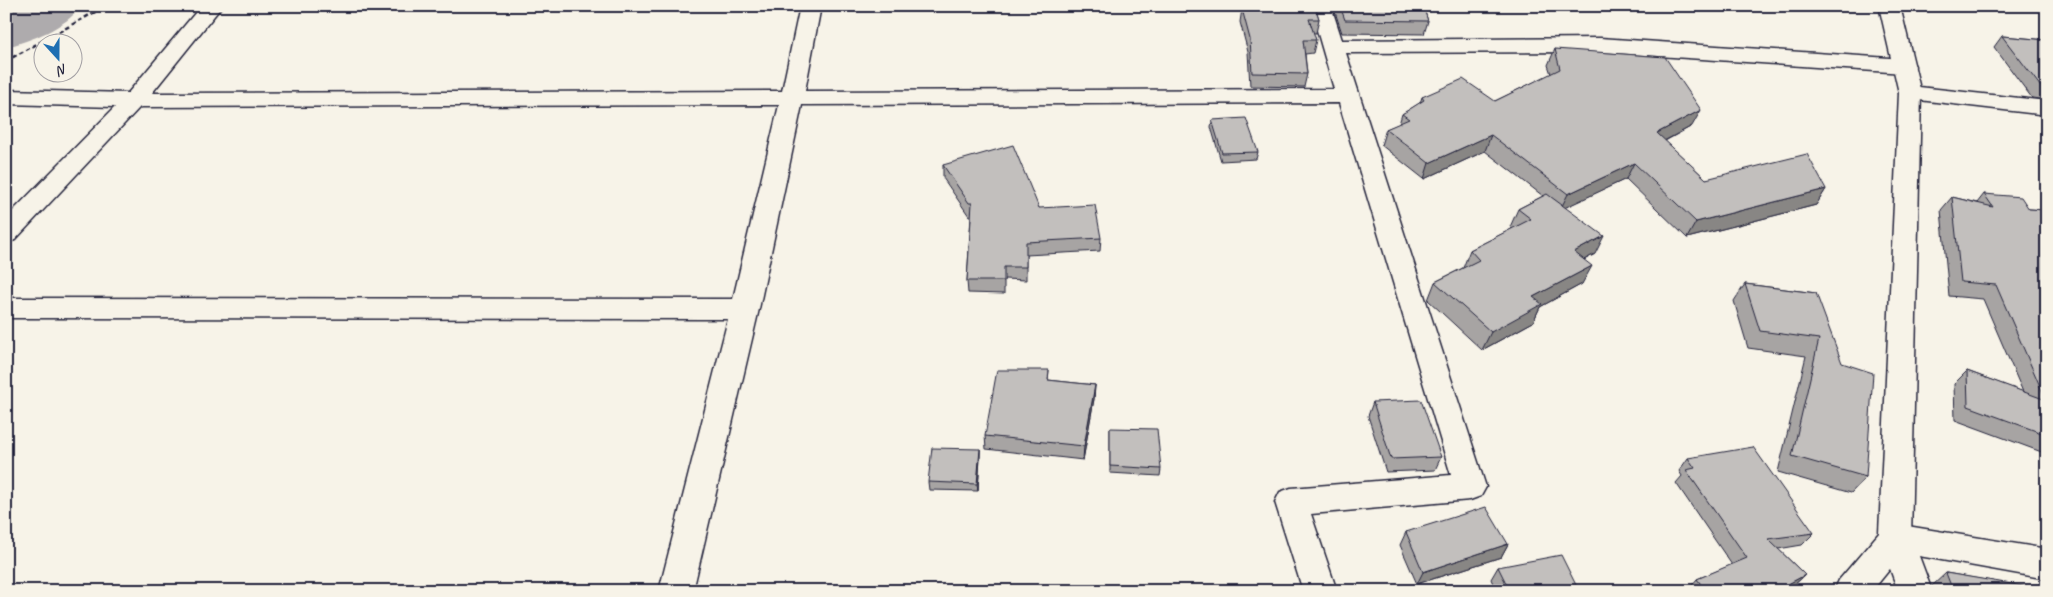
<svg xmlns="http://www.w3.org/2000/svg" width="2053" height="597" font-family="Caveat,sans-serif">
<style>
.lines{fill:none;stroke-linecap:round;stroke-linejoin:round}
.river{fill:#aeabad;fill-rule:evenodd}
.minor-casing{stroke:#22223b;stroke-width:3}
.tertiary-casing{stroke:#22223b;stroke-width:3}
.path{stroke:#22223b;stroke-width:2.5;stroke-dasharray:4.5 3;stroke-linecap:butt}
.minor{fill:#f7f3e8;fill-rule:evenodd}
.tertiary{fill:#f7f3e8;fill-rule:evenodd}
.wall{fill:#a7a4a3;stroke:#22223b}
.shaded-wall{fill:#888684;stroke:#22223b}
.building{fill:#c2bfbd;stroke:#22223b}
</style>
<rect width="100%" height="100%" fill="#f7f3e8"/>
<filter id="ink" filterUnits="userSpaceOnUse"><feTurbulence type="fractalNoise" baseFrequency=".02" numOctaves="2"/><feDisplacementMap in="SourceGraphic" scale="10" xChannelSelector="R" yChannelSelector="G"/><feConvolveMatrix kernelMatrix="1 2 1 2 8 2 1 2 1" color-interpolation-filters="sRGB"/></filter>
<g filter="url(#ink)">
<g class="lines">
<path class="river" d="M14,6H81C67,27 30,41 6,47V10Z"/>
<g class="minor-casing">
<g id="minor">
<path d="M201,6H222L152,93L782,91L800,6H821L805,91L1334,89L1310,6H1331L1342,40L1600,38L1904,59L1912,61L1915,66L1912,71L1904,73L1600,52L1346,53L1486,487L1481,496L1470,500L1311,514L1337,591H1303L1275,502L1280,492L1291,488L1451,475L1339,103L802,105L759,309L693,591H659L728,319L6,318V298L733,299L779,105L140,107L15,240L6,243V218L115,107L6,104V90L128,93Z"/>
<path d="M1910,86L2047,101V115L1902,98L1899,93L1902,88Z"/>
<path d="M1895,524L2047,549V579L1919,556L1932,591H1898L1879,538L1883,528Z"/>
</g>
</g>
<g class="tertiary-casing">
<path id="tertiary" d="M1879,6H1900L1921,93L1911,538L1907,548L1872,591H1834L1839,580L1879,533L1899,93Z"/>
</g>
<path class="path" d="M6,61L106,6"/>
<use href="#minor" class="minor"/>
<use href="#tertiary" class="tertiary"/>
</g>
<g class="wall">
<path d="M1241,6H1315L1319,19L1316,33H1313L1316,40L1313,53L1305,54L1307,74L1304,87L1250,86L1248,52L1240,22L1242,9Z"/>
<path d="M1333,6H1423L1428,21L1424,34L1342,33Z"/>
<path d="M2002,36L2047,40V100L2032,98L1994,47Z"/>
<path d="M1555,49L1692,126L1665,141L1706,179L1826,189L1816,205L1687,238L1626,179L1565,207L1595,254L1584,260L1582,284L1540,307L1533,322L1482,350L1428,300L1435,282L1463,268L1470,250L1512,229L1510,227L1518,209L1543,196L1485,151L1424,179L1381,145L1386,129L1399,124L1402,114L1420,103L1422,97L1495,101L1551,74L1548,65Z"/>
<path d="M1212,120L1258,152L1256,159L1221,161L1211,127Z"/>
<path d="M943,165L1039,208L1101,238L1100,251L1026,255V280L1004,279V294L968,293L967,281L971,216H969L943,178Z"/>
<path d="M1984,194L2029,209L2047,210V454L1955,420L1954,384L1967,371L2023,392L1983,299L1949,296L1941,210L1952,197L1977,203Z"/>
<path d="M1745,284L1816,293L1866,477L1851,493L1778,472L1806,356L1748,348L1734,301Z"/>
<path d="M1049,370L1048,380L1095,385L1094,399L1083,460L986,449L985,436Z"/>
<path d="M1373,402L1441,457L1435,470L1386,472L1368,416Z"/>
<path d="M1110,428L1161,469L1160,476L1110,473Z"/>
<path d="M980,449V456L978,491L929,490L928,482Z"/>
<path d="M1688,458L1814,533L1802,545L1778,549L1805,575L1792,587L1785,591H1687L1697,579L1732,565L1676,483L1682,476L1679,471Z"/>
<path d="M1406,532L1508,544L1501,557L1417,584L1400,545Z"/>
<path d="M1498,567L1579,591H1496L1491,579Z"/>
<path d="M1946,573L2047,591H1934L1932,586Z"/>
</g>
<g class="shaded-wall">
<path d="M1701,110L1692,126L1649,149L1657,133Z"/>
<path d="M1491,135L1485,151L1424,179L1429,163Z"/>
<path d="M1634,163L1626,179L1560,210L1568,194Z"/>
<path d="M1826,189L1816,205L1687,238L1696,222Z"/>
<path d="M1604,236L1595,254L1565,270L1574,252Z"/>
<path d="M1592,266L1582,284L1540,307L1533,322L1482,350L1491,332L1533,297Z"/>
<path d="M1095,385L1094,399L1083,460L1084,446Z"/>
<path d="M980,449V456L978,491L977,484Z"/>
<path d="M1508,544L1501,557L1417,584L1423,572Z"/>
<path d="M1805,575L1792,587L1785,591H1775Z"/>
</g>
<g class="building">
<path d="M1247,6H1315L1319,19H1309L1316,40H1303L1307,74L1252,73L1250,39L1242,9H1248Z"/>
<path d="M1340,6H1423L1428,21L1345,20Z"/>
<path d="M2002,36L2047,40V88L2041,87Z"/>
<path d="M1555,49L1665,57L1701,110L1657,133L1706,179L1807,154L1826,189L1696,222L1634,163L1568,194L1491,135L1429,163L1386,129L1409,119L1402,114L1424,100L1422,97L1463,79L1495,101L1560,69Z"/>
<path d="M1246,118L1258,152L1222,153L1212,120Z"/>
<path d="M1013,145L1039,208L1095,205L1101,238L1026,242V267H1004V281H967L972,203H969L943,165Z"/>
<path d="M1547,194L1604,236L1574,252L1592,266L1533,297L1542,304L1491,332L1435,282L1479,260L1470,250L1531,219L1518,209Z"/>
<path d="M1984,194L2021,197L2029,209L2047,210V435L1968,406L1967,371L2046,400L1996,285L1961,282L1952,197L1993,207Z"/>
<path d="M1745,284L1816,293L1842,363L1873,373L1866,477L1792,456L1819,339L1760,331Z"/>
<path d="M997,370H1049L1048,380L1095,385L1084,446L985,436Z"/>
<path d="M1421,400L1441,457L1391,459L1373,402Z"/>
<path d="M1110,428L1157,429L1161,469L1110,466Z"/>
<path d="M1753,447L1814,533L1768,539L1805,575L1775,591H1706L1697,579L1747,558L1686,470L1695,468L1688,458Z"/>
<path d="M932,448L980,449L977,484L928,482Z"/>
<path d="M1486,507L1508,544L1423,572L1406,532Z"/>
<path d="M1561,555L1579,591H1510L1498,567Z"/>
<path d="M1946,573L2047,590V591H1953Z"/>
</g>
</g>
<rect width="2053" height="597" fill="none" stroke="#f7f3e8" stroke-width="25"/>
<rect x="12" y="12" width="2028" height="572" fill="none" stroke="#22223b" stroke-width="2" filter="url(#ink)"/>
<g transform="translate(58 58) rotate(159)"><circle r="24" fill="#f7f3e8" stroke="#a29fa3"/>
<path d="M0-4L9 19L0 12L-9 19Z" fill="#1f6fb2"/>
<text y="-8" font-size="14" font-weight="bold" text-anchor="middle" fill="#22223b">N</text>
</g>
</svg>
